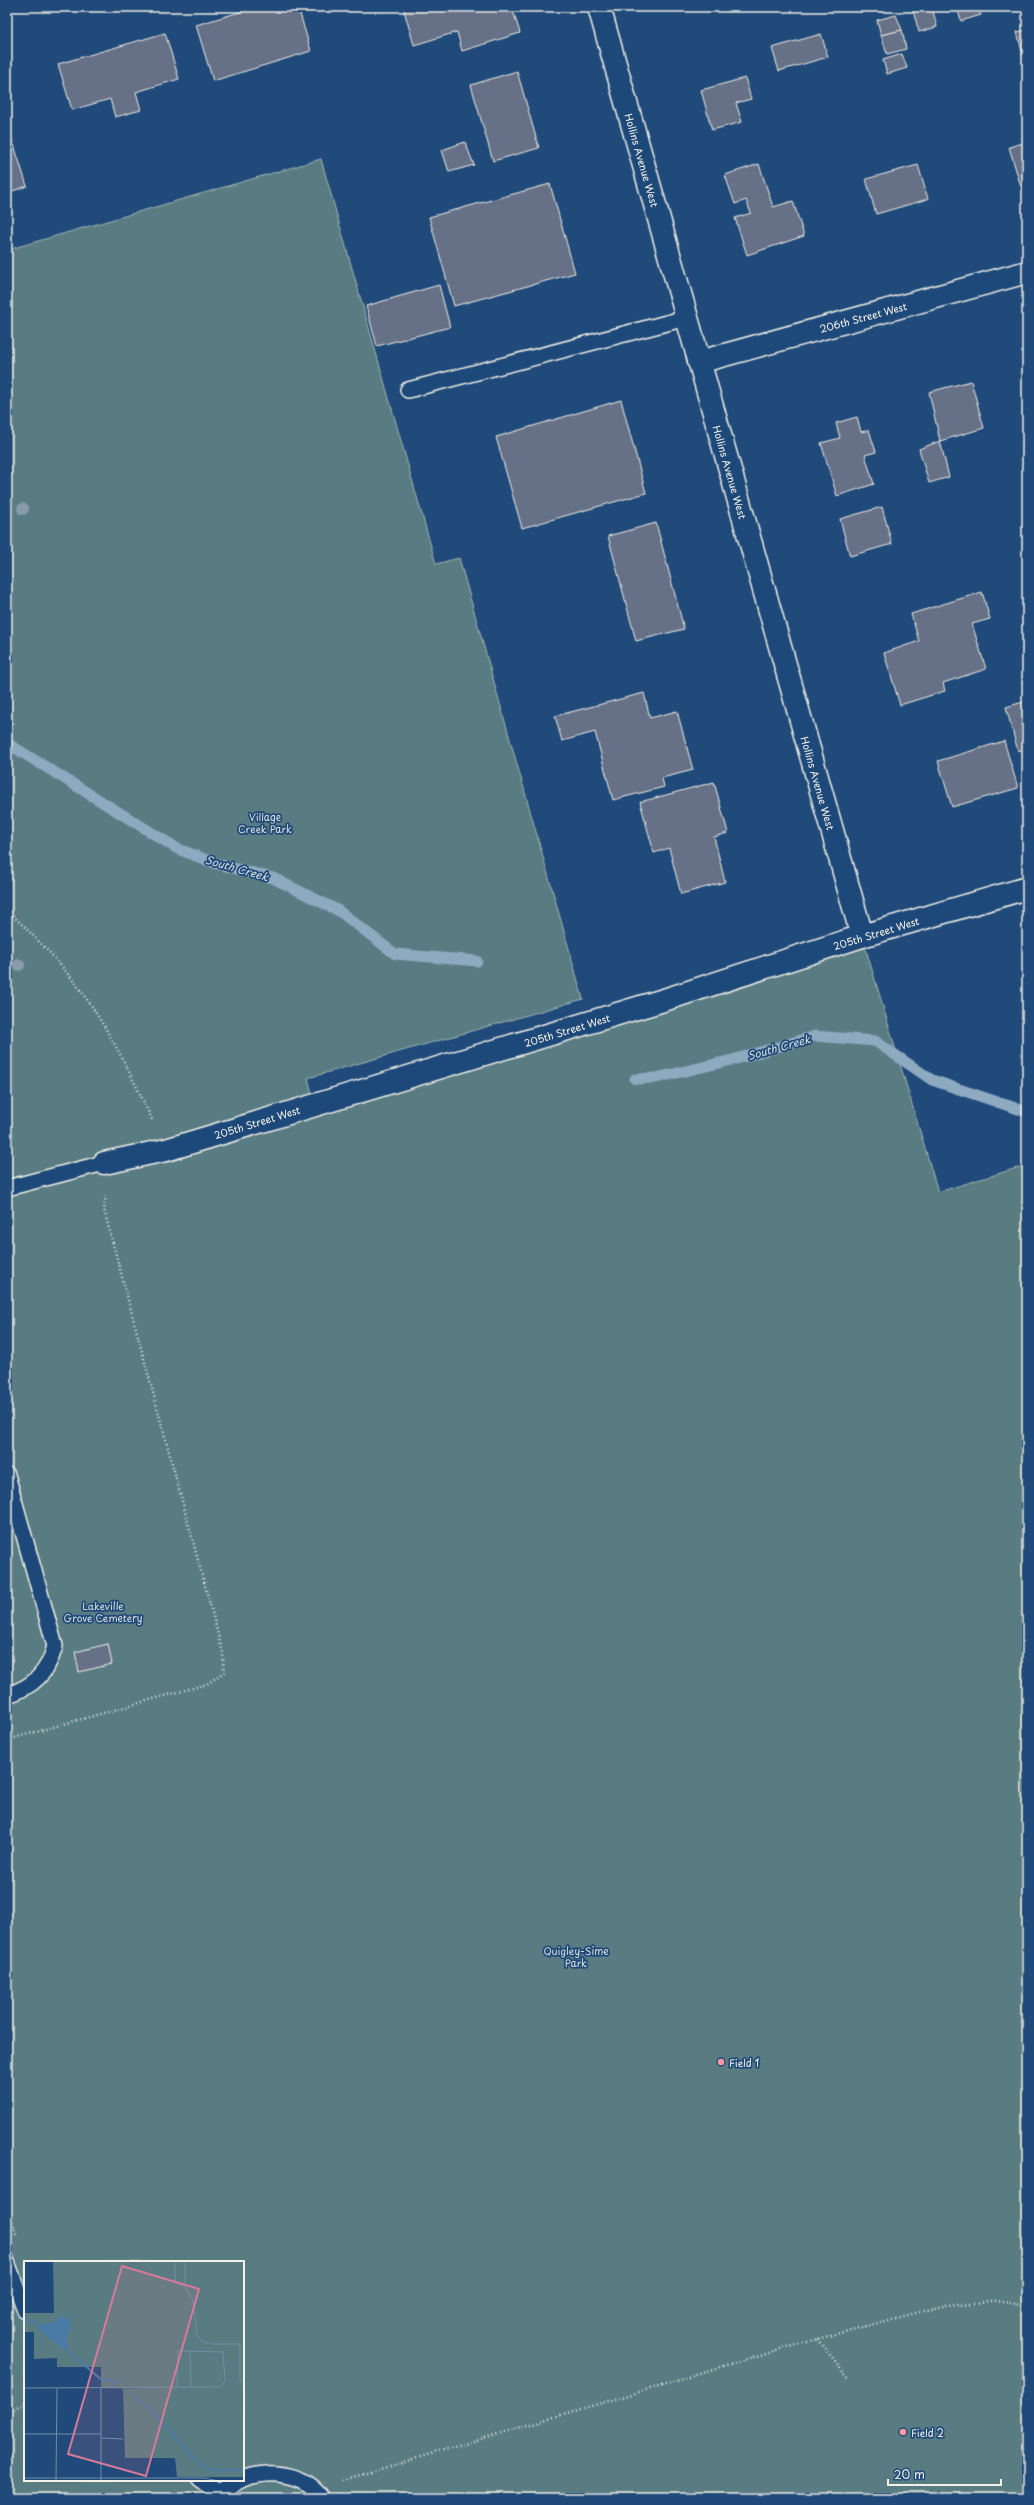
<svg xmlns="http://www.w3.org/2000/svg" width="1034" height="2505" font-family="'Playpen Sans',sans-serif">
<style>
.green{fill:#587c81;stroke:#a6b6b4;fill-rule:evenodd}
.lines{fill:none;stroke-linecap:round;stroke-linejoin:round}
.stream{stroke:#8eaac1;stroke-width:11}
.building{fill:#666f87;stroke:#f4f1e8}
.service-casing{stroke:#f4f1e8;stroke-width:18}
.minor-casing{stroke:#f4f1e8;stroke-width:25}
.path{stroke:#f4f1e8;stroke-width:2.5;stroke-dasharray:1 3;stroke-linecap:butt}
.service{stroke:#1f4a7a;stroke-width:15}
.minor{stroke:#1f4a7a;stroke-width:22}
.tree{fill:#889cae}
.poi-dot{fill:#ff9aa2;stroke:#1f4a7a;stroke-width:1.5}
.labels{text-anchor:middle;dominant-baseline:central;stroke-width:3.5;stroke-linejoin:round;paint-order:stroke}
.street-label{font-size:10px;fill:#f4f1e8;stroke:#1f4a7a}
.park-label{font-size:10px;fill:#dddfd9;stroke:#1f4a7a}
.poi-label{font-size:10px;fill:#f4f1e8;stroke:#1f4a7a;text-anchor:start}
.water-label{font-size:11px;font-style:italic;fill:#dadfde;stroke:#1f4a7a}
.inset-river{fill:none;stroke:#4a7ba7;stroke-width:2}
.inset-road{fill:none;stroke:#748da6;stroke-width:1}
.view{fill:#d87a9a;fill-opacity:0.15;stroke:#d87a9a;stroke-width:2}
.inset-edge{fill:none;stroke:#f4f1e8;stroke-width:2}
</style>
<rect width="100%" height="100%" fill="#1f4a7a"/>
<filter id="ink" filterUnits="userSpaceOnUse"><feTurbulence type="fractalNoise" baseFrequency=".025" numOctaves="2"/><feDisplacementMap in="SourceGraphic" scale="8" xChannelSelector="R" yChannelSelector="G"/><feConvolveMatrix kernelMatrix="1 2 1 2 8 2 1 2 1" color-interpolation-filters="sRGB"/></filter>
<g filter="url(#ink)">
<path class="green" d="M321,159L436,564L459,558L583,999L308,1078L315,1105L862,936L938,1192L1027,1165V2498H7V250ZM25,2262H243V2480H25Z"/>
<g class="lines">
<g class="stream">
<path d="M7,743L178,849L217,864L273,878L339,911L395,954L477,961"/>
<path d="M635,1079L656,1078L736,1059L815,1036L875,1041L932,1080L1027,1112"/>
</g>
</g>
<g class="building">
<path d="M257,7H298L311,51L213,81L196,25Z"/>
<path d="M403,7H469V9L512,7L520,33L462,51L457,32L414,45Z"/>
<path d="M912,7H932L937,27L919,32Z"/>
<path d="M957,7H979L981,15L961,21Z"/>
<path d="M896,15L902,30L881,35L877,20Z"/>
<path d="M902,30L906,49L887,54L881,35Z"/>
<path d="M1027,30V70L1017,32Z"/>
<path d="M165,33L179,79L136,92L141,110L115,117L110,99L72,110L58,64Z"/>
<path d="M821,34L828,57L779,71L772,48Z"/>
<path d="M902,54L907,68L887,74L883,60Z"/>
<path d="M517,71L539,148L493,161L471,85Z"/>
<path d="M745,78L751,99L736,103L742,122L712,130L701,90Z"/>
<path d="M7,123L27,186L7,193Z"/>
<path d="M465,142L474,165L449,172L442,150Z"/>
<path d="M1027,142V188L1022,190L1009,147Z"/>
<path d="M759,164L773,207L793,201L804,236L747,255L735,218L751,213L746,200L735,204L725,175Z"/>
<path d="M918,165L928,199L876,214L866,179Z"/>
<path d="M550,184L575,273L454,306L429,217Z"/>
<path d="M439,285L450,327L377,346L366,306Z"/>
<path d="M971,381L984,428L940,441L929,392Z"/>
<path d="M621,400L646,493L522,528L496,437Z"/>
<path d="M857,417L861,432L869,430L876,452L865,455L874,484L837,496L821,443L840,438L836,423Z"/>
<path d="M940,441L949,477L929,483L919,449Z"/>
<path d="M882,507L892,544L850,556L840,519Z"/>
<path d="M656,523L684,629L636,641L608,536Z"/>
<path d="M982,592L990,619L972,624L986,669L943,683L945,691L900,705L884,653L919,641L911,614Z"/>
<path d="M644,693L650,718L677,711L693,770L662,778L664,787L613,800L595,732L562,741L555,716Z"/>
<path d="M1027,701V748L1018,751L1006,707Z"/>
<path d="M1004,741L1018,788L952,807L938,761Z"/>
<path d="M714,782L728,833L714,837L725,882L681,894L669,848L654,853L640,802Z"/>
<path d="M108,1644L112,1664L79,1672L75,1652Z"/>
</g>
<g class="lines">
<g class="service-casing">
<g id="service">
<path d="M408,390L686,318"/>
<path d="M7,1188L104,1163"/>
<path d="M7,1475L55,1646C48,1672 34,1687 7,1695"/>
<path d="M7,2262L25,2310"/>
<path d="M243,2479C269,2469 306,2473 322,2498"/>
<path d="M200,2480L218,2492"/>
<path d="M214,2498L218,2492L241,2480"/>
</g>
</g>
<g class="minor-casing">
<g id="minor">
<path d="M599,7L862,936"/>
<path d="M699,362L1027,272"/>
<path d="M104,1163L166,1150L667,999L862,936L1027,888"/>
</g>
</g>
<g class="path">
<path d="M7,910C27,929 46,948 64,969C102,1015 129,1069 153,1122"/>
<path d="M7,1740L207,1684L224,1672L223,1653L104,1210L106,1193"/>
<path d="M7,2206L17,2236"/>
<path d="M817,2339L849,2378"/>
<path d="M7,2413L25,2402"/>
<path d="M343,2480L817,2339L946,2305L1004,2301L1027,2305"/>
</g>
<use href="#service" class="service"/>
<use href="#minor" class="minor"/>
</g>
<g class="tree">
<circle cx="23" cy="509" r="6"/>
<circle cx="19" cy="965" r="6"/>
</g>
</g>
<g class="poi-dot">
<circle cx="721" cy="2062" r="4"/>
<circle cx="903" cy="2432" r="4"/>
</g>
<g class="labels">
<g class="street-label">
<text transform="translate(642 160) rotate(74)">Hollins Avenue West</text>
<text transform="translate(863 317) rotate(-15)">206th Street West</text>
<text transform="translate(730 472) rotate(74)">Hollins Avenue West</text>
<text transform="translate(818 783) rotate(74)">Hollins Avenue West</text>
<text transform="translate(876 933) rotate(-17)">205th Street West</text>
<text transform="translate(567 1030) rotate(-17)">205th Street West</text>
<text transform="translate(257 1122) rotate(-17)">205th Street West</text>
</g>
<g class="park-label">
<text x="265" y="816">Village<tspan x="265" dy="12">Creek Park</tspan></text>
<text x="103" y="1605">Lakeville<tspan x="103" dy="12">Grove Cemetery</tspan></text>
<text x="576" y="1950">Quigley-Sime<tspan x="576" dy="12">Park</tspan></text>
</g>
<g class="poi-label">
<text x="729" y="2062">Field 1</text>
<text x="911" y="2432">Field 2</text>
</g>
<g class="water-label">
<text transform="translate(237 868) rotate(16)">South Creek</text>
<text transform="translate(779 1047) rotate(-16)">South Creek</text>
</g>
</g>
<g transform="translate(24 2261)">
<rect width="220" height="220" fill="#1f4a7a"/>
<path d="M29,0H220V216H153L151,197H101L99,128H122L77,127V106H33V97L10,98V71H0V52H30Z" fill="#587c81"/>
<path d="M36,55L46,58L47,66L42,78L45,92L17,71L13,64L31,61Z" fill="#4a7ba7"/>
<path class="inset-river" d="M0,58L14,63M46,92L78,119L97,121M107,133L126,148L173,201L181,206L190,209H220"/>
<path class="inset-road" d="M151,0V20L157,24L161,21V0M159,24L169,39L173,75L180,81L190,83H216V119L220,124M166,89L167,126M0,127L195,126L201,120L199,91L154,90L153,126M0,173H77M77,177L99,178M0,217H181L194,220M32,220L33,127M77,220V127"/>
<path class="view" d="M98,5L175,28L122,215L44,193Z"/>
<rect width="220" height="220" class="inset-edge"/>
</g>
<rect width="1034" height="2505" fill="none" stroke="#1f4a7a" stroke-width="24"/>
<rect x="12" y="12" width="1010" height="2481" fill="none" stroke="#f4f1e8" stroke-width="1.5" filter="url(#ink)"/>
<path d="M888 2479v6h113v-6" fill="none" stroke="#f4f1e8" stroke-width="2"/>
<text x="894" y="2479" font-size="12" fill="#f4f1e8" stroke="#1f4a7a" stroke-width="3" paint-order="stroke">20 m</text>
</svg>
